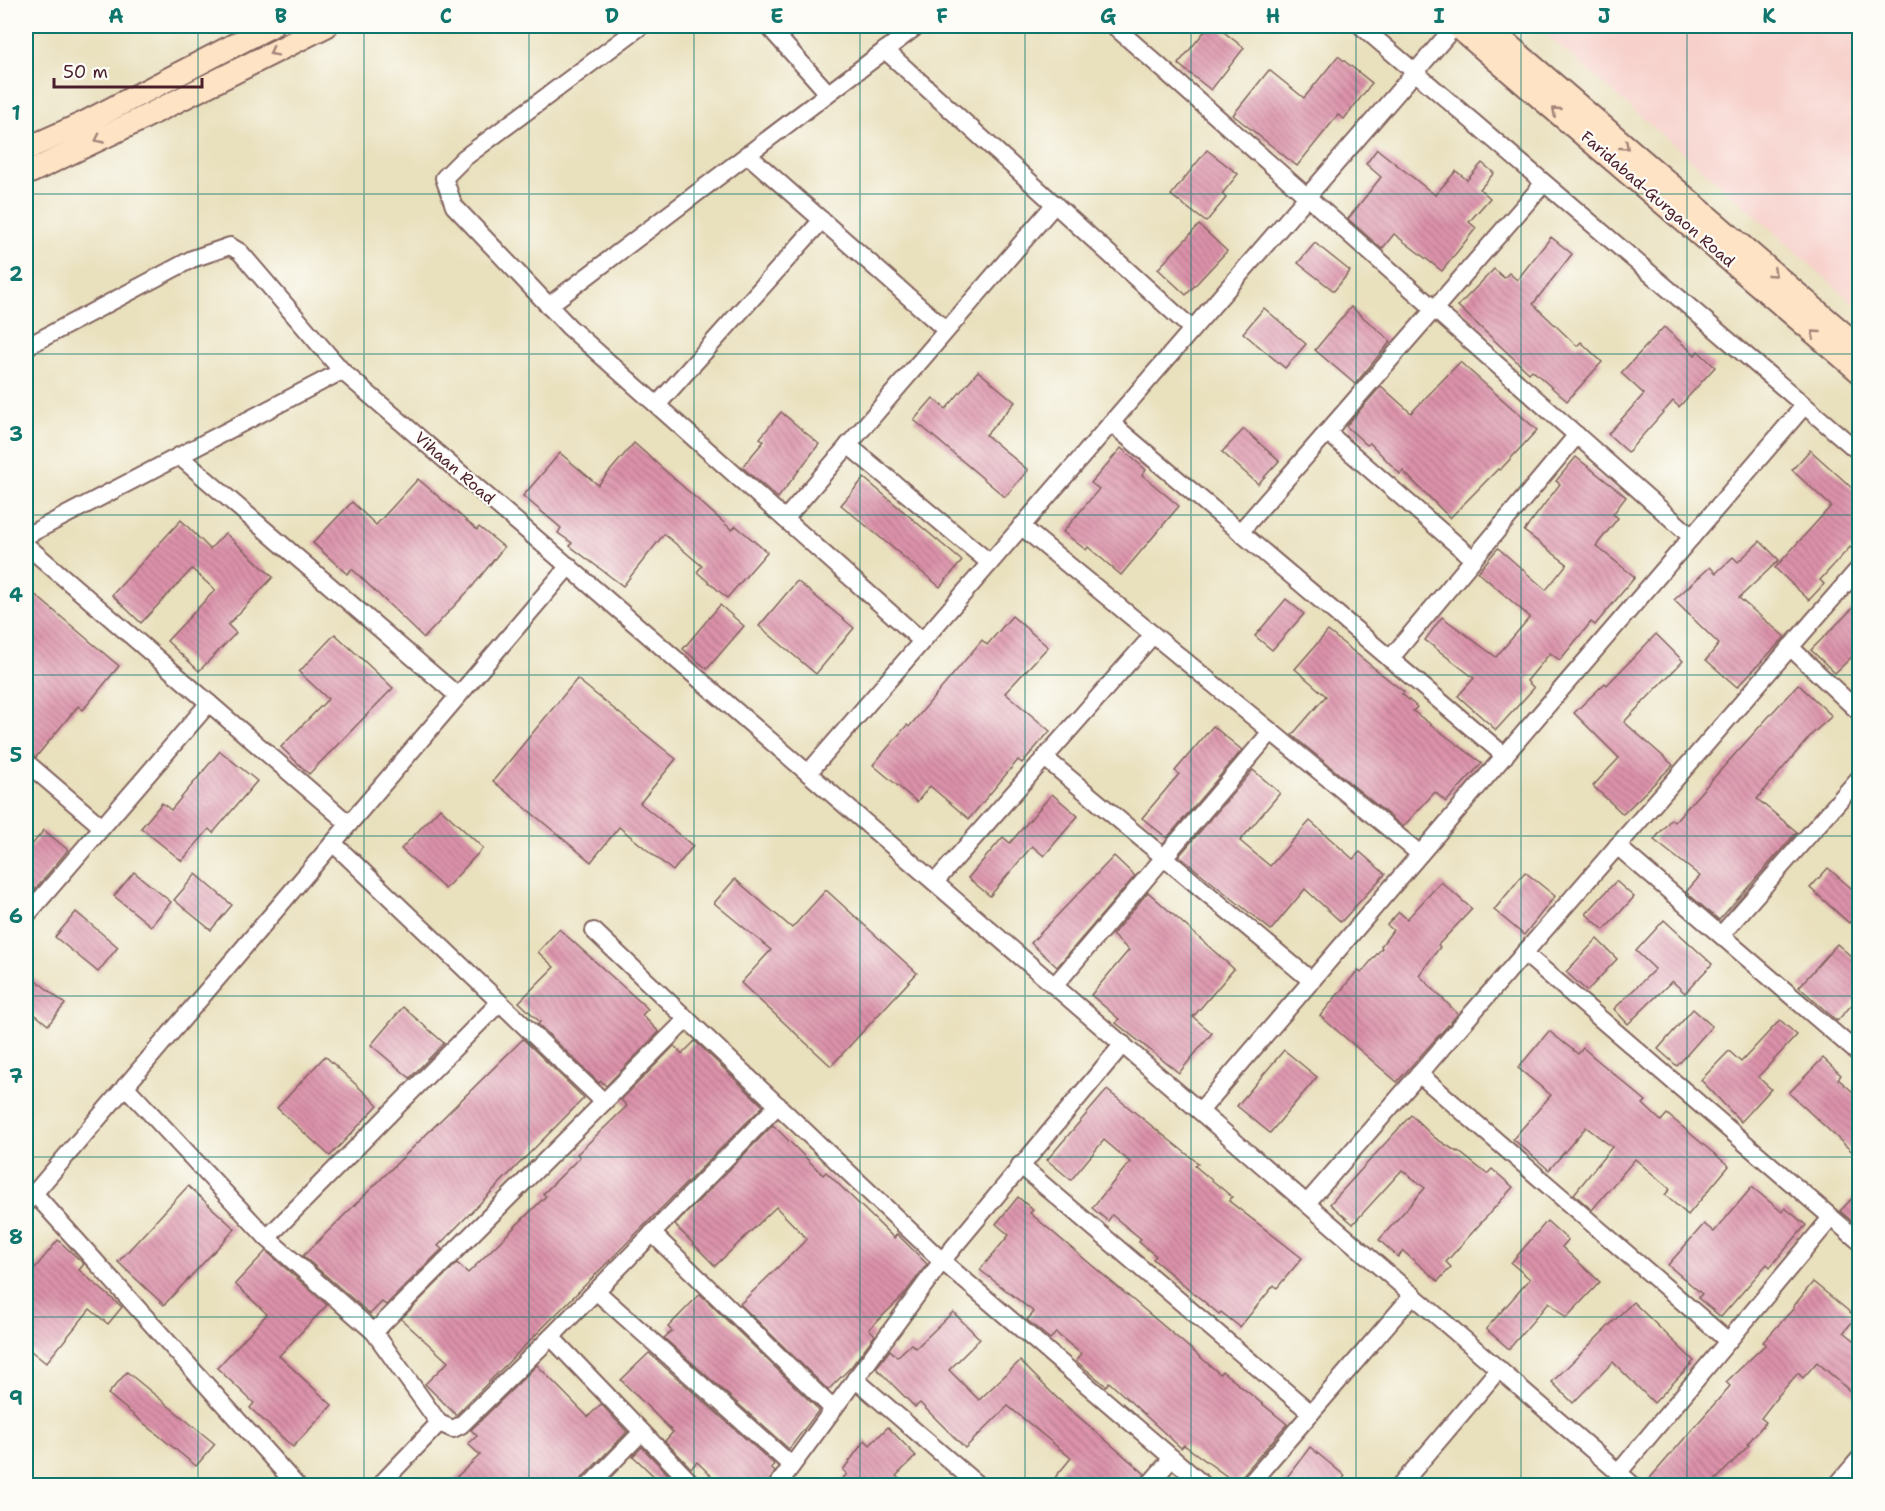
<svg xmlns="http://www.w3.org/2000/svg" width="1885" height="1511" font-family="'Shantell Sans',sans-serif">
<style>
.built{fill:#f7d0cb}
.building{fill:url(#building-back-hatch)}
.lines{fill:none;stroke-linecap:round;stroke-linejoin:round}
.street-casing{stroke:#82635e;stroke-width:20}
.secondary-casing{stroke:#82635e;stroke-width:26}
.street{stroke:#fff;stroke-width:16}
.secondary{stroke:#fee4c5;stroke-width:22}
.oneway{stroke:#a48278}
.grid{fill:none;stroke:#0f766e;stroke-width:1.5;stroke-opacity:0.55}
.labels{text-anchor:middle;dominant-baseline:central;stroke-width:4.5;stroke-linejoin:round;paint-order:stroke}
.street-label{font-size:16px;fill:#4a1f2b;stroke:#fdfcf7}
.neatline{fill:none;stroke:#0f766e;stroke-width:2}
.grid-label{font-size:20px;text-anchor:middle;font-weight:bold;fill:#0f766e}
</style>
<defs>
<pattern id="building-back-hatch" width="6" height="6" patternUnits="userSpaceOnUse" patternTransform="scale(1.5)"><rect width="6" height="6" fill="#dc92aa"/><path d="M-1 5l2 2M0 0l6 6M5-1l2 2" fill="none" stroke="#b4778b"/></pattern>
</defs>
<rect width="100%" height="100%" fill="#fdfcf7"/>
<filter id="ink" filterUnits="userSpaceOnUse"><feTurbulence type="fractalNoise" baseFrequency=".0167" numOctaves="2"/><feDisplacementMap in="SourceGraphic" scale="12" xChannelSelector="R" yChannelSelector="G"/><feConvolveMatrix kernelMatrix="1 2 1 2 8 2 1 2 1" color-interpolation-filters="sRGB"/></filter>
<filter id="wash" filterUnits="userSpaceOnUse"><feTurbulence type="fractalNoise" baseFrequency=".008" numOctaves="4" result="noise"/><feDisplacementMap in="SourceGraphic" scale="24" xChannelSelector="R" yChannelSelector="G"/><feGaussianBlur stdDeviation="1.35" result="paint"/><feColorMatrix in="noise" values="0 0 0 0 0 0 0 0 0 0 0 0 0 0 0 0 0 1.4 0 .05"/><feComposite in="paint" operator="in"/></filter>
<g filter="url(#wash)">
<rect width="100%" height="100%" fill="#e9e0bd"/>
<path class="built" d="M1536,26H1859V308L1740,202Z"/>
<g id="blocks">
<g class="building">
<path d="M1209,26H1216L1244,48L1211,90L1178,64Z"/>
<path d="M1338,56L1372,83L1344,119L1338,115L1297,166L1233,115L1269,70L1304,98Z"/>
<path d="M1377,149L1435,195L1456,171L1467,180L1482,163L1494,173L1480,189L1490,198L1469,222L1476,228L1442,271L1394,234L1382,249L1348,219L1381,177L1366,164Z"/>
<path d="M1207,150L1238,174L1222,194L1226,198L1206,222L1171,195Z"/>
<path d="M1199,225L1227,251L1186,295L1158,269Z"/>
<path d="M1551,237L1572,254L1533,304L1577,346L1581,342L1602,362L1567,401L1532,370L1529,373L1458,306L1494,269L1504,278L1509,273L1517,280Z"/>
<path d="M1315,243L1350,271L1334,291L1298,263Z"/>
<path d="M1351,307L1391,341L1355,384L1315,350Z"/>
<path d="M1264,308L1306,344L1285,368L1243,333Z"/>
<path d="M1664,327L1695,355L1698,351L1715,367L1679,407L1673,401L1628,452L1608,434L1644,394L1621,373Z"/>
<path d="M1460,362L1537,430L1500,470L1498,469L1450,518L1403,471L1400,474L1370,443L1367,445L1346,426L1381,386L1411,413Z"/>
<path d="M978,371L1015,402L986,435L1028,470L1005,497L914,420L933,398L946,409Z"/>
<path d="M781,412L819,444L778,498L742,467L764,441L760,438Z"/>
<path d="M1244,429L1279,461L1258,484L1222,452Z"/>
<path d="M634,443L732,530L736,526L767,552L727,598L697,572L702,566L664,534L623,586L570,546L572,543L558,533L561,528L523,496L560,453L598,485Z"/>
<path d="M1121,448L1146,470L1142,475L1179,506L1121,575L1088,547L1086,550L1063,532L1099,489L1091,483Z"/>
<path d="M1810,450L1860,495V541L1852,549L1850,547L1820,580L1824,584L1809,600L1775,568L1831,506L1792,470Z"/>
<path d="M1576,457L1626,497L1613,514L1618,518L1596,546L1635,577L1595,625L1591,622L1560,660L1550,653L1527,681L1534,688L1496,730L1458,696L1474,678L1425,640L1442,617L1496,657L1530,617L1478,572L1498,548L1546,590L1567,564L1524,531L1560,484L1556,481Z"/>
<path d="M864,478L962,561L940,587L841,505Z"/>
<path d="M418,479L477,530L479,527L504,547L472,587L424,638L352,569L347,574L313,543L352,502L376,525Z"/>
<path d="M181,520L210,549L225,533L273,577L228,625L236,633L199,671L167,641L215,590L192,569L141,623L112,595Z"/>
<path d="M1760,541L1779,560L1739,598L1785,637L1737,687L1706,660L1719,644L1674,600L1710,567L1716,573L1733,557L1738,562Z"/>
<path d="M797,581L854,628L816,674L759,626Z"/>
<path d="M26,587L119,666L83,710L78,706L36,757L26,752Z"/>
<path d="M1286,599L1304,614L1272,650L1255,636Z"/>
<path d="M1860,601V649L1835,673L1811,650Z"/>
<path d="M720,605L744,626L707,669L683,649Z"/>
<path d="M1012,616L1048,647L1005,693L1050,731L1022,763L1018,760L969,819L930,786L917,802L873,765L907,725L909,727L982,640L987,645Z"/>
<path d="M1328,631L1404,692L1402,694L1417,707L1413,711L1482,763L1446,802L1435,792L1403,827L1292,735L1326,696L1295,669Z"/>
<path d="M335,634L393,688L309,774L281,747L328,699L299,672Z"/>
<path d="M1656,634L1683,661L1624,722L1673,765L1623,814L1593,786L1619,758L1574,713L1605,683L1607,685Z"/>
<path d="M577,679L676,759L640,803L693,846L673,871L619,827L591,862L493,781Z"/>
<path d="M1798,684L1832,716L1812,734L1757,799L1797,832L1719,920L1686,892L1700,876L1654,840L1671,819L1674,822Z"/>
<path d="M1213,726L1242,750L1167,838L1142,818L1179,774L1175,771Z"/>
<path d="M220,751L257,781L213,833L209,829L182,861L141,828L162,803L171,810Z"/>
<path d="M1253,770L1280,793L1240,841L1270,866L1310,821L1353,859L1360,852L1385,874L1341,922L1305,889L1271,930L1179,856Z"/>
<path d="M1052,794L1078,816L1044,856L1032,846L990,896L968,878L1003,837L1010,843Z"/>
<path d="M440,808L483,848L445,889L401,849Z"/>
<path d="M44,830L68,850L26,900V852Z"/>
<path d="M1114,856L1135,876L1057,967L1031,943Z"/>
<path d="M1828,868L1860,896V912L1849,923L1810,888Z"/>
<path d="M134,872L171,902L151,926L114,896Z"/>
<path d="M1525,872L1555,896L1524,935L1494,910Z"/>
<path d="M196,874L232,905L211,930L174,900Z"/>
<path d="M735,879L792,928L826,890L917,973L831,1066L741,983L771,950L714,903Z"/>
<path d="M1616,881L1634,897L1604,930L1586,914Z"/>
<path d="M1441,882L1472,909L1438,945L1440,947L1419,975L1458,1014L1397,1082L1320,1016L1358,970L1361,973L1382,948L1381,946L1393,930L1387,925L1399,912L1407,919Z"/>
<path d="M1148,892L1234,969L1193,1017L1212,1033L1179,1073L1116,1023L1119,1019L1091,995L1129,950L1112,935Z"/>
<path d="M76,912L118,947L98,972L55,937Z"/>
<path d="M1664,920L1712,964L1685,993L1672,981L1628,1024L1614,1009L1655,969L1636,951Z"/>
<path d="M559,929L648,1009L642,1015L659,1032L606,1086L601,1081L599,1083L538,1024L540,1022L519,1002L554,967L538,952Z"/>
<path d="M1597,939L1617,959L1587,991L1566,972Z"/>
<path d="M1837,944L1860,964V996L1837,1021L1799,987Z"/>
<path d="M26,972L65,1004L48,1025L26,1007Z"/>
<path d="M403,1007L444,1043L410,1078L371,1045Z"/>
<path d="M1693,1009L1712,1026L1677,1066L1658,1049Z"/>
<path d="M1780,1020L1797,1035L1758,1077L1771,1089L1741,1122L1701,1080L1729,1051L1741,1062Z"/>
<path d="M1549,1031L1578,1054L1583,1048L1646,1101L1643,1104L1661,1121L1667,1114L1729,1166L1688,1215L1665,1195L1670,1189L1635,1159L1592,1210L1574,1194L1612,1147L1586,1127L1549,1170L1513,1139L1551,1095L1518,1068Z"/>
<path d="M523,1039L584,1098L438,1246L442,1249L386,1305L382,1302L370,1314L303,1256Z"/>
<path d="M695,1041L763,1106L456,1415L425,1384L448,1362L401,1319L457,1263L468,1273L546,1196L543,1194L580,1157L577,1154L627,1106L621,1100L674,1046L682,1054Z"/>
<path d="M1284,1050L1317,1077L1270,1133L1237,1106Z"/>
<path d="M325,1056L378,1105L330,1156L277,1108Z"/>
<path d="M1823,1058L1841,1075L1838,1079L1860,1098V1159L1789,1093Z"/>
<path d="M1107,1090L1198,1163L1195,1166L1232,1197L1229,1201L1302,1258L1277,1288L1274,1285L1240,1327L1221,1312L1219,1314L1153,1259L1156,1256L1139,1242L1141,1239L1112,1215L1108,1221L1092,1208L1130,1162L1104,1140L1071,1180L1047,1160Z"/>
<path d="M1411,1115L1435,1138L1457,1152L1458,1151L1487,1174L1492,1169L1513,1187L1446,1262L1451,1267L1438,1281L1403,1251L1398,1257L1379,1240L1425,1188L1402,1170L1353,1224L1330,1204Z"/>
<path d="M773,1125L823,1175L826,1172L894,1238L897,1234L927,1264L903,1296L869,1329L875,1335L851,1367L828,1390L740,1304L807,1239L776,1207L715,1266L675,1225Z"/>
<path d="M188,1186L235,1229L164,1305L118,1262Z"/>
<path d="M1752,1187L1782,1212L1785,1208L1806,1225L1770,1267L1767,1264L1721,1317L1698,1298L1702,1294L1668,1265L1704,1224L1714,1232Z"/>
<path d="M1860,1190V1228L1840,1211Z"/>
<path d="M1018,1197L1033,1210L1030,1213L1185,1344L1220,1374L1222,1371L1287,1424L1236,1483L1184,1445L1181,1448L1109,1382L1106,1386L1076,1361L1081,1354L1056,1333L1050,1339L1027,1320L1034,1312L980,1270L1009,1235L996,1224Z"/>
<path d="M1547,1221L1568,1240L1562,1247L1600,1282L1566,1318L1549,1302L1509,1349L1486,1329L1530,1279L1511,1263Z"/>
<path d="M58,1240L84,1264L79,1270L122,1307L108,1324L90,1309L46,1363L26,1347V1279Z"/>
<path d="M266,1251L327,1305L279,1356L332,1405L293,1447L250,1408L254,1403L217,1368L267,1314L235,1284Z"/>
<path d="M1813,1282L1856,1317L1844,1332L1860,1345V1400L1817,1362L1803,1378L1798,1373L1778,1396L1761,1418L1766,1422L1747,1444L1749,1445L1711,1485H1644L1730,1386L1726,1382L1766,1344L1763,1342L1794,1308L1793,1307Z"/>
<path d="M700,1294L819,1410L789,1449L664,1338L672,1331L668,1327Z"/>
<path d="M1633,1302L1694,1361L1654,1403L1613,1362L1573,1403L1552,1382Z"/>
<path d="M953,1312L980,1339L949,1370L979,1400L1020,1361L1058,1399L1145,1474L1138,1485H1049L1071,1458L1008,1406L965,1448L920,1403L915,1407L876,1368L890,1350L897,1357L911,1344L916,1348Z"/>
<path d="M649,1353L774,1464L771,1468L775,1472L767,1485H721L697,1462L691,1468L665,1441L673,1432L621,1380Z"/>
<path d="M537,1365L588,1417L601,1404L627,1432L575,1485H448L480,1455L468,1444L477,1436L471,1430Z"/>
<path d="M127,1372L215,1444L196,1466L108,1394Z"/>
<path d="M888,1427L916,1456L896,1476L906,1485H836L847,1474L843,1470L865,1440L870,1445Z"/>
<path d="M642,1447L676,1483L674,1485H663L633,1456Z"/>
<path d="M1310,1447L1345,1476L1337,1485H1281Z"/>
</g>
</g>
</g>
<g filter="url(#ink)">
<use href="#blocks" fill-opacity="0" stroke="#82635e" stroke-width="1.5"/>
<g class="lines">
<g class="street-casing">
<g id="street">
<path d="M641,26L464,158L444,178L454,206L569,327L922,641"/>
<path d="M768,26L828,93"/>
<path d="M1114,26L1692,537"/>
<path d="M1361,26L1860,453"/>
<path d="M885,50L1192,329"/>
<path d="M747,154L946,330"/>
<path d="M548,306L917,26"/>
<path d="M26,347L192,259L230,246L240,252L342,371L1634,1486"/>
<path d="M657,405L822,220"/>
<path d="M1111,423L1505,756"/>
<path d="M1327,432L1473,559"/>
<path d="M848,445L990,563"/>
<path d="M179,456L458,696"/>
<path d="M785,519L1055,204"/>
<path d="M1021,526L1420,854"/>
<path d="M1240,532L1544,183"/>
<path d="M26,536L342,371"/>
<path d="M26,545L349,824"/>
<path d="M1790,647L1860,713"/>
<path d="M1390,659L1577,435"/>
<path d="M1045,758L1312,981"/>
<path d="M26,762L102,827"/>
<path d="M808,773L1455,26"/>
<path d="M333,843L604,1102"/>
<path d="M1617,846L1860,1055"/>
<path d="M935,882L1153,635"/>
<path d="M26,916L209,703"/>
<path d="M594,931L942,1261L1205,1486"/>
<path d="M1721,935L1860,777"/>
<path d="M1524,953L1860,1242"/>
<path d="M1055,985L1271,732"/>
<path d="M1419,1074L1728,1341"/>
<path d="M125,1086L267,1238L374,1332L439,1423L453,1429L461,1425L551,1337L778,1105"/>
<path d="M1200,1111L1804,406"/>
<path d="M1020,1165L1311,1413"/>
<path d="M34,1193L297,1486"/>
<path d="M26,1203L569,566"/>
<path d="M1307,1203L1860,567"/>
<path d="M652,1233L833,1409"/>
<path d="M267,1238L499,1003"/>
<path d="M596,1291L791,1465"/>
<path d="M374,1332L687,1019"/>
<path d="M551,1337L694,1486"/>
<path d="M855,1379L979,1486"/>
<path d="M1619,1472L1831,1218"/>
<path d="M379,1486L439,1423"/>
<path d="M589,1486L642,1432"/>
<path d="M777,1486L942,1261L1123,1044"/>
<path d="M1148,1486L1172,1458"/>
<path d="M1248,1486L1413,1295"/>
<path d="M1400,1486L1499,1369"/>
<path d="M1836,1486L1860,1458"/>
</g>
</g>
<g class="secondary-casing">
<g id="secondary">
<path d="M1457,26L1860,372"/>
<path d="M1486,26L1860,348"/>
<path d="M26,149L84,123L271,26"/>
<path d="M26,174L135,122L326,26"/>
</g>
</g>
<use href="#street" class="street"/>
<use href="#secondary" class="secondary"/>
</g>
<defs><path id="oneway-chevron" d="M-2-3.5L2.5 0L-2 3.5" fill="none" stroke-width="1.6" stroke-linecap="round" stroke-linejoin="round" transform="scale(1.5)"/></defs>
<g class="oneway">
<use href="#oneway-chevron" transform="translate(273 52) rotate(153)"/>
<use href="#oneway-chevron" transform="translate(1556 111) rotate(-139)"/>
<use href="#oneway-chevron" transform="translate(99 139) rotate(155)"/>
<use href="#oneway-chevron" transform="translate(1625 146) rotate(41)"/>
<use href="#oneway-chevron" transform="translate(1773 273) rotate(41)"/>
<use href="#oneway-chevron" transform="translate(1815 334) rotate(-139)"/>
</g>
</g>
<path class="grid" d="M198,26V1486M364,26V1486M529,26V1486M694,26V1486M860,26V1486M1025,26V1486M1191,26V1486M1356,26V1486M1521,26V1486M1687,26V1486M26,194H1860M26,354H1860M26,515H1860M26,675H1860M26,836H1860M26,996H1860M26,1157H1860M26,1317H1860"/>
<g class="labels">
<g class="street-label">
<text transform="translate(1658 199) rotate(41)">Faridabad-Gurgaon Road</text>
<text transform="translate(455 468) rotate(41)">Vihaan Road</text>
</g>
</g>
<rect width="1885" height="1511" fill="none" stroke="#fdfcf7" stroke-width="66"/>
<path d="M54 78v9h148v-9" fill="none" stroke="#4a1f2b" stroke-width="3"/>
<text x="63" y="78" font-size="18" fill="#4a1f2b" stroke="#fdfcf7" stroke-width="4.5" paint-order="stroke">50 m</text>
<rect x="33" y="33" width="1819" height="1445" class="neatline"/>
<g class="grid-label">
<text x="116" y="23">A</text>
<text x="281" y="23">B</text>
<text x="446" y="23">C</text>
<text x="612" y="23">D</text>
<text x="777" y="23">E</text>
<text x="942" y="23">F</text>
<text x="1108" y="23">G</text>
<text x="1273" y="23">H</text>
<text x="1439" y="23">I</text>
<text x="1604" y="23">J</text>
<text x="1769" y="23">K</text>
<text x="16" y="120">1</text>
<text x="16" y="281">2</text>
<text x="16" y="441">3</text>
<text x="16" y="602">4</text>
<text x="16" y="762">5</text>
<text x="16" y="923">6</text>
<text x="16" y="1083">7</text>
<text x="16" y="1244">8</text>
<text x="16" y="1405">9</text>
</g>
</svg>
